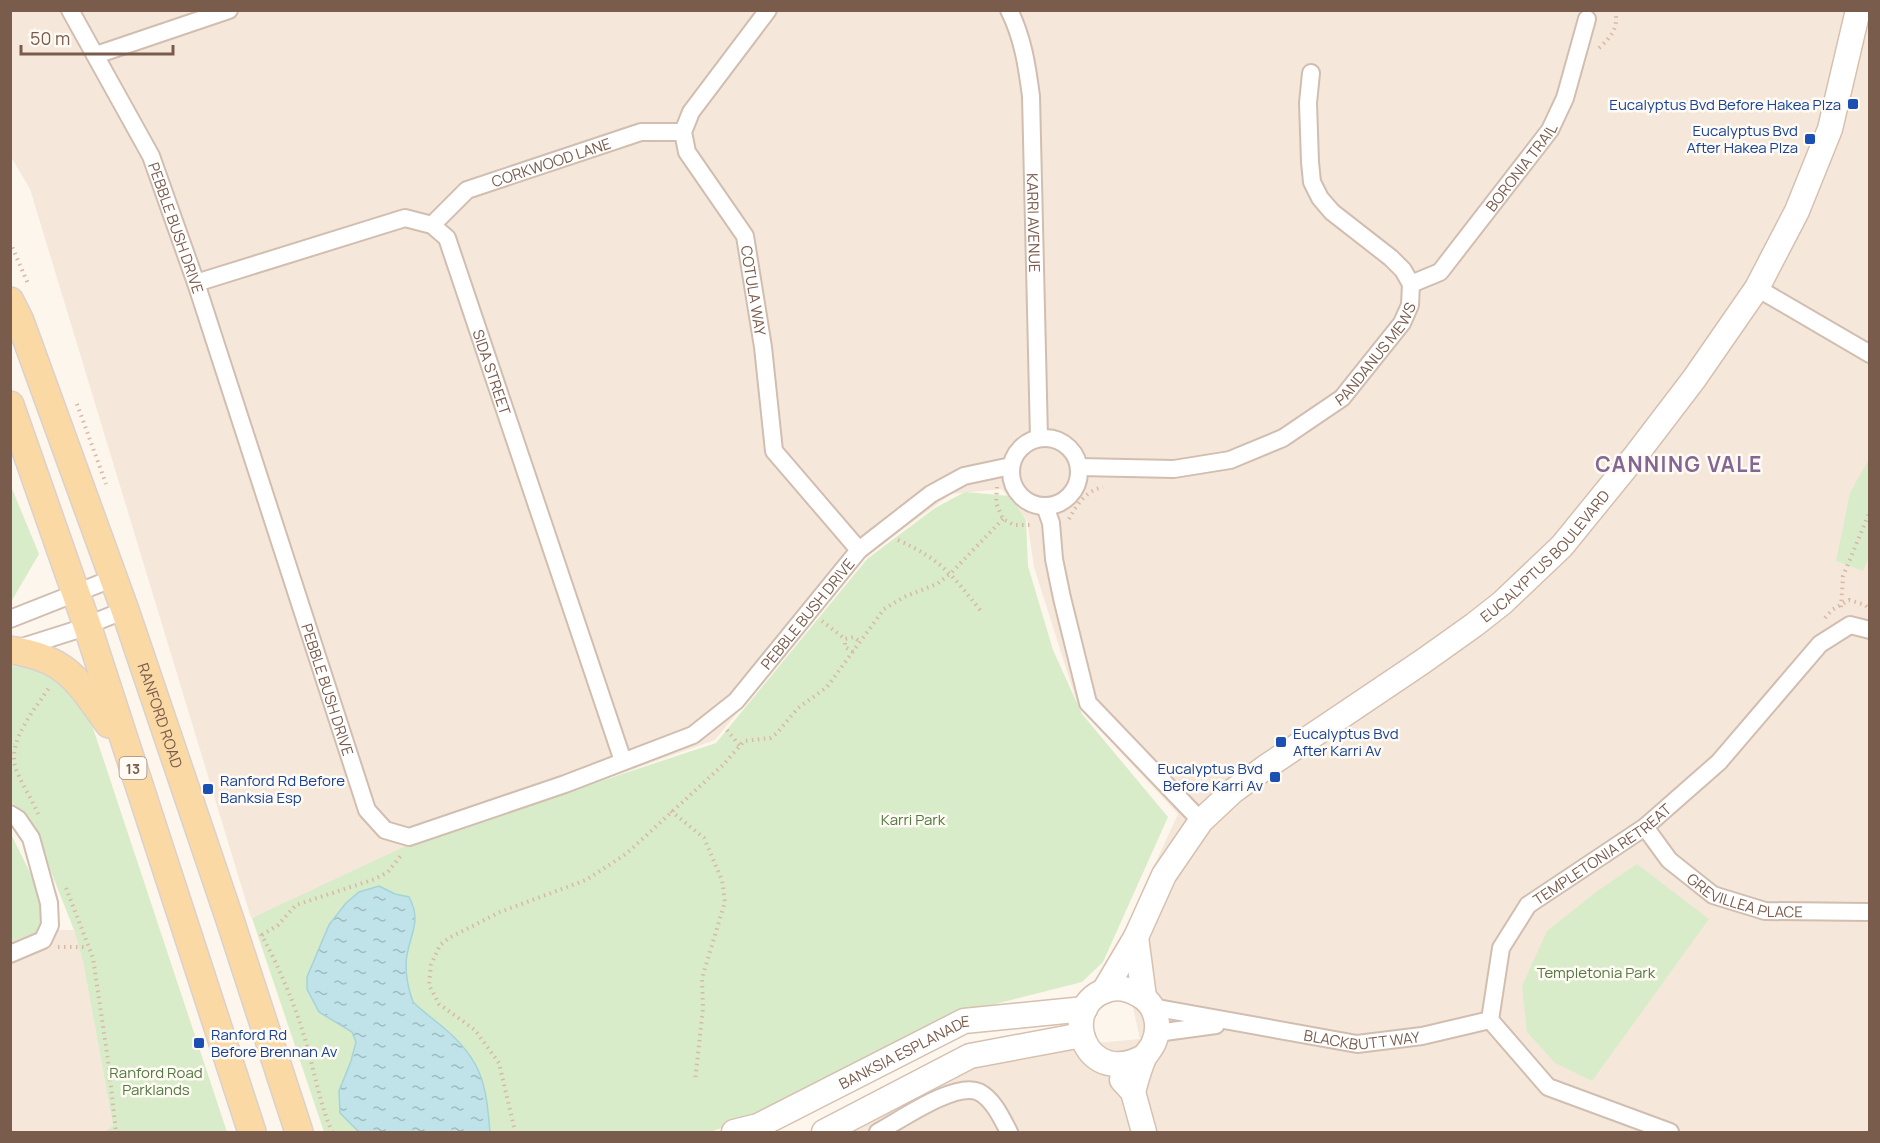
<svg xmlns="http://www.w3.org/2000/svg" width="1880" height="1143" font-family="Manrope,sans-serif">
<style>
.residential{fill:#f5e8da}
.park{fill:#d8ecc9}
.water{fill:url(#water-ripples);stroke:#a5d3da;stroke-width:1.5}
.lines{fill:none;stroke-linecap:round;stroke-linejoin:round}
.street-casing{stroke:#d1beb0;stroke-width:20}
.secondary-casing{stroke:#d6c0b0;stroke-width:27}
.primary-casing{stroke:#dad1cd;stroke-width:30}
.path{stroke:#d9b8a5;stroke-width:4;stroke-dasharray:1.5 4.5;stroke-linecap:butt}
.street{stroke:#fff;stroke-width:16}
.secondary{stroke:#fff;stroke-width:24}
.primary{stroke:#fbd9a5;stroke-width:27}
.transit-dot{fill:#1a4fb4;stroke:#fffaf3;stroke-width:2}
.labels{text-anchor:middle;dominant-baseline:central;stroke-width:5;stroke-linejoin:round;paint-order:stroke}
.shield{fill:#fffaf3;stroke:#a28b7f;stroke-width:1.5}
.shield-label{font-size:14px;font-weight:bold;fill:#7a5c4d}
.transit-label{font-size:15px;fill:#164399;stroke:#fffaf3;text-anchor:end}
.street-label{font-size:15px;fill:#7a5c4d;stroke:#fffaf3}
.park-label{font-size:15px;fill:#537a41;stroke:#fffaf3}
.district-label{font-size:21px;font-weight:bold;letter-spacing:1.5px;fill:#846695;stroke:#fffaf3}
</style>
<defs>
<pattern id="water-ripples" width="26" height="14" patternUnits="userSpaceOnUse" patternTransform="scale(1.5)"><rect width="26" height="14" fill="#bfe3e8"/><path d="M2 4q2-2 4 0t4 0M15 11q2-2 4 0t4 0" fill="none" stroke="#a0bbbe"/></pattern>
</defs>
<rect width="100%" height="100%" fill="#fdf6ec"/>
<g class="residential">
<path d="M11,11H1869V1132H838L971,1067L1063,1046L1140,1039L1123,963L1142,892L1178,814L1078,706L1034,567L1027,520L1002,489L951,494L860,561L715,740L589,785L251,918L30,189L11,157Z"/>
<path d="M42,930H74L83,962L113,1125L105,1132H11V942Z"/>
</g>
<g class="park">
<path d="M1869,459V557L1863,571L1836,561L1850,493Z"/>
<path d="M10,484L39,554L11,602H10Z"/>
<path d="M965,492L1010,496L1026,520L1028,566L1053,650L1082,714L1168,817L1103,962L1082,982L960,1013L772,1113L709,1132H324L252,918L410,844L716,743L867,559L935,508Z"/>
<path d="M10,666L41,668L68,682L88,713L227,1132H105L113,1125L83,962L74,930L33,826L17,806L11,803Z"/>
<path d="M10,832L42,897V930L11,942Z"/>
<path d="M1637,864L1709,919L1592,1081L1555,1063L1527,1032L1522,986L1547,931L1596,892Z"/>
</g>
<path class="water" d="M379,886L395,894L409,897C424,924 406,939 406,965C406,977 409,991 413,1002C423,1012 435,1020 445,1029C483,1061 486,1086 490,1132H359L340,1113L339,1091L351,1061L356,1042L352,1032L319,1012L307,989V977L329,925L346,903L359,892Z"/>
<g class="lines">
<g class="street-casing">
<g id="street">
<path id="s1" d="M70,10L151,156L196,283L367,810L385,830L409,837L565,784L693,735L736,701L859,550L931,494L964,476L1011,466"/>
<path id="s2" d="M768,10L691,112L683,132L687,152L745,236L763,347L774,451L859,550"/>
<path id="s3" d="M1009,10C1023,38 1027,66 1031,96L1039,438"/>
<path d="M96,55L229,10"/>
<path id="s4" d="M432,225L467,190L641,132H683"/>
<path id="s5" d="M196,283L405,218L432,225L447,238L623,761"/>
<path id="s6" d="M1411,284L1440,272L1550,130L1565,98L1587,19"/>
<path d="M1757,288L1870,354"/>
<circle cx="1045" cy="472" r="34"/>
<path id="s7" d="M1079,467L1174,469L1230,460L1283,438L1342,398L1402,323L1410,305L1411,284L1403,270L1391,258L1332,212L1320,198L1312,182L1310,162L1308,103L1311,73"/>
<path d="M1045,506L1051,523L1054,559L1062,598L1088,703L1201,821"/>
<path d="M10,619L114,578"/>
<path d="M16,649L73,631L125,610"/>
<path d="M10,814L18,819L31,838L49,903L50,925L43,940L10,954"/>
<path id="s8" d="M1645,827L1669,860L1713,895L1765,911L1870,912"/>
<path id="s9" d="M1152,1007L1357,1044L1422,1036L1490,1020"/>
<path d="M1157,1033L1216,1025"/>
<path d="M878,1132C899,1121 955,1081 979,1092C994,1100 1002,1119 1009,1132"/>
<path id="s10" d="M1670,1132L1548,1087L1490,1020L1501,948L1528,905L1645,827L1719,762L1820,644L1850,625L1870,630"/>
</g>
</g>
<g class="secondary-casing">
<g id="secondary">
<path d="M1136,937L1144,997"/>
<path id="s11" d="M1104,991L1136,937L1164,875L1201,821L1233,791L1266,767L1422,662L1474,625L1502,603L1562,546L1636,455L1694,379L1757,288L1797,211L1830,129L1858,10"/>
<path d="M1122,1080L1133,1092L1144,1132"/>
<path d="M1133,1092C1136,1081 1139,1069 1144,1058C1147,1052 1152,1048 1154,1042C1161,1025 1156,1004 1139,995C1129,989 1116,986 1104,991C1057,1010 1087,1090 1145,1056"/>
<path id="s12" d="M734,1132L758,1126L964,1021L1085,1009"/>
<path d="M824,1132L970,1056L1082,1035"/>
</g>
</g>
<g class="primary-casing">
<g id="primary">
<path id="s13" d="M10,301L20,321L125,610L230,920L299,1132"/>
<path d="M10,405L87,625L252,1132"/>
<path d="M10,650C67,658 78,681 109,724"/>
</g>
</g>
<g class="path">
<path d="M1599,48C1611,37 1619,28 1615,10"/>
<path d="M10,242L29,286"/>
<path d="M77,404L106,484"/>
<path d="M997,487L996,503L1003,519L1014,525H1033"/>
<path d="M1069,519C1077,504 1086,491 1103,487"/>
<path d="M898,540C942,560 952,575 981,611"/>
<path d="M1841,607L1843,576L1870,511"/>
<path d="M1825,618L1832,610L1849,600L1865,605L1870,610"/>
<path d="M822,621L845,639"/>
<path d="M853,652L845,647V639L854,637L860,642"/>
<path d="M727,730L740,746"/>
<path d="M671,811L704,838L722,880L725,902L702,978L703,1008L695,1081"/>
<path d="M38,814C32,799 19,780 15,766C8,739 37,707 50,686"/>
<path d="M66,888L93,958L108,1060L116,1132"/>
<path d="M261,934C281,970 298,1012 309,1053C316,1080 321,1106 332,1132"/>
<path d="M262,935L278,925L296,905L375,879L388,872L402,854"/>
<path d="M58,947H87"/>
<path d="M514,1127L499,1063L475,1030L439,1004L429,985L431,965L440,945L449,938L500,912L586,880L626,854L724,764L744,741L770,738L777,733L798,708L827,687L884,609L904,597L937,584L951,573L1003,519"/>
</g>
<use href="#street" class="street"/>
<use href="#secondary" class="secondary"/>
<use href="#primary" class="primary"/>
</g>
<g class="transit-dot">
<rect x="1847" y="98" width="12" height="12" rx="3"/>
<rect x="1804" y="133" width="12" height="12" rx="3"/>
<rect x="1275" y="736" width="12" height="12" rx="3"/>
<rect x="1269" y="771" width="12" height="12" rx="3"/>
<rect x="202" y="783" width="12" height="12" rx="3"/>
<rect x="193" y="1037" width="12" height="12" rx="3"/>
</g>
<g class="labels">
<rect class="shield" x="119.5" y="757" width="27" height="22" rx="4.5"/>
<g class="shield-label">
<text x="133" y="768">13</text>
</g>
<g class="transit-label">
<text x="1841" y="104">Eucalyptus Bvd Before Hakea Plza</text>
<text x="1798" y="130">Eucalyptus Bvd<tspan x="1798" dy="17">After Hakea Plza</tspan></text>
<text x="1293" y="733" text-anchor="start">Eucalyptus Bvd<tspan x="1293" dy="17">After Karri Av</tspan></text>
<text x="1263" y="768">Eucalyptus Bvd<tspan x="1263" dy="17">Before Karri Av</tspan></text>
<text x="220" y="780" text-anchor="start">Ranford Rd Before<tspan x="220" dy="17">Banksia Esp</tspan></text>
<text x="211" y="1034" text-anchor="start">Ranford Rd<tspan x="211" dy="17">Before Brennan Av</tspan></text>
</g>
<g class="street-label">
<text stroke="none"><textPath href="#s4" startOffset="138">CORKWOOD LANE</textPath></text>
<text stroke="none"><textPath href="#s6" startOffset="164">BORONIA TRAIL</textPath></text>
<text stroke="none"><textPath href="#s3" startOffset="216">KARRI AVENUE</textPath></text>
<text stroke="none"><textPath href="#s1" startOffset="243">PEBBLE BUSH DRIVE</textPath></text>
<text stroke="none"><textPath href="#s2" startOffset="327">COTULA WAY</textPath></text>
<text stroke="none"><textPath href="#s7" startOffset="336">PANDANUS MEWS</textPath></text>
<text stroke="none"><textPath href="#s5" startOffset="408">SIDA STREET</textPath></text>
<text stroke="none"><textPath href="#s11" startOffset="632">EUCALYPTUS BOULEVARD</textPath></text>
<text stroke="none"><textPath href="#s1" startOffset="1377">PEBBLE BUSH DRIVE</textPath></text>
<text stroke="none"><textPath href="#s1" startOffset="729">PEBBLE BUSH DRIVE</textPath></text>
<text stroke="none"><textPath href="#s13" startOffset="441">RANFORD ROAD</textPath></text>
<text stroke="none"><textPath href="#s10" startOffset="432">TEMPLETONIA RETREAT</textPath></text>
<text stroke="none"><textPath href="#s8" startOffset="128">GREVILLEA PLACE</textPath></text>
<text stroke="none"><textPath href="#s9" startOffset="213">BLACKBUTT WAY</textPath></text>
<text stroke="none"><textPath href="#s12" startOffset="189">BANKSIA ESPLANADE</textPath></text>
</g>
<g class="park-label">
<text x="913" y="819">Karri Park</text>
<text x="1596" y="972">Templetonia Park</text>
<text x="156" y="1072">Ranford Road<tspan x="156" dy="17">Parklands</tspan></text>
</g>
<g class="district-label">
<text x="1679" y="464">CANNING VALE</text>
</g>
</g>
<rect width="1880" height="1143" fill="none" stroke="#7a5c4d" stroke-width="24"/>
<path d="M21 45v9h152v-9" fill="none" stroke="#7a5c4d" stroke-width="3"/>
<text x="30" y="45" font-size="18" fill="#7a5c4d" stroke="#fffaf3" stroke-width="4.5" paint-order="stroke">50 m</text>
</svg>
